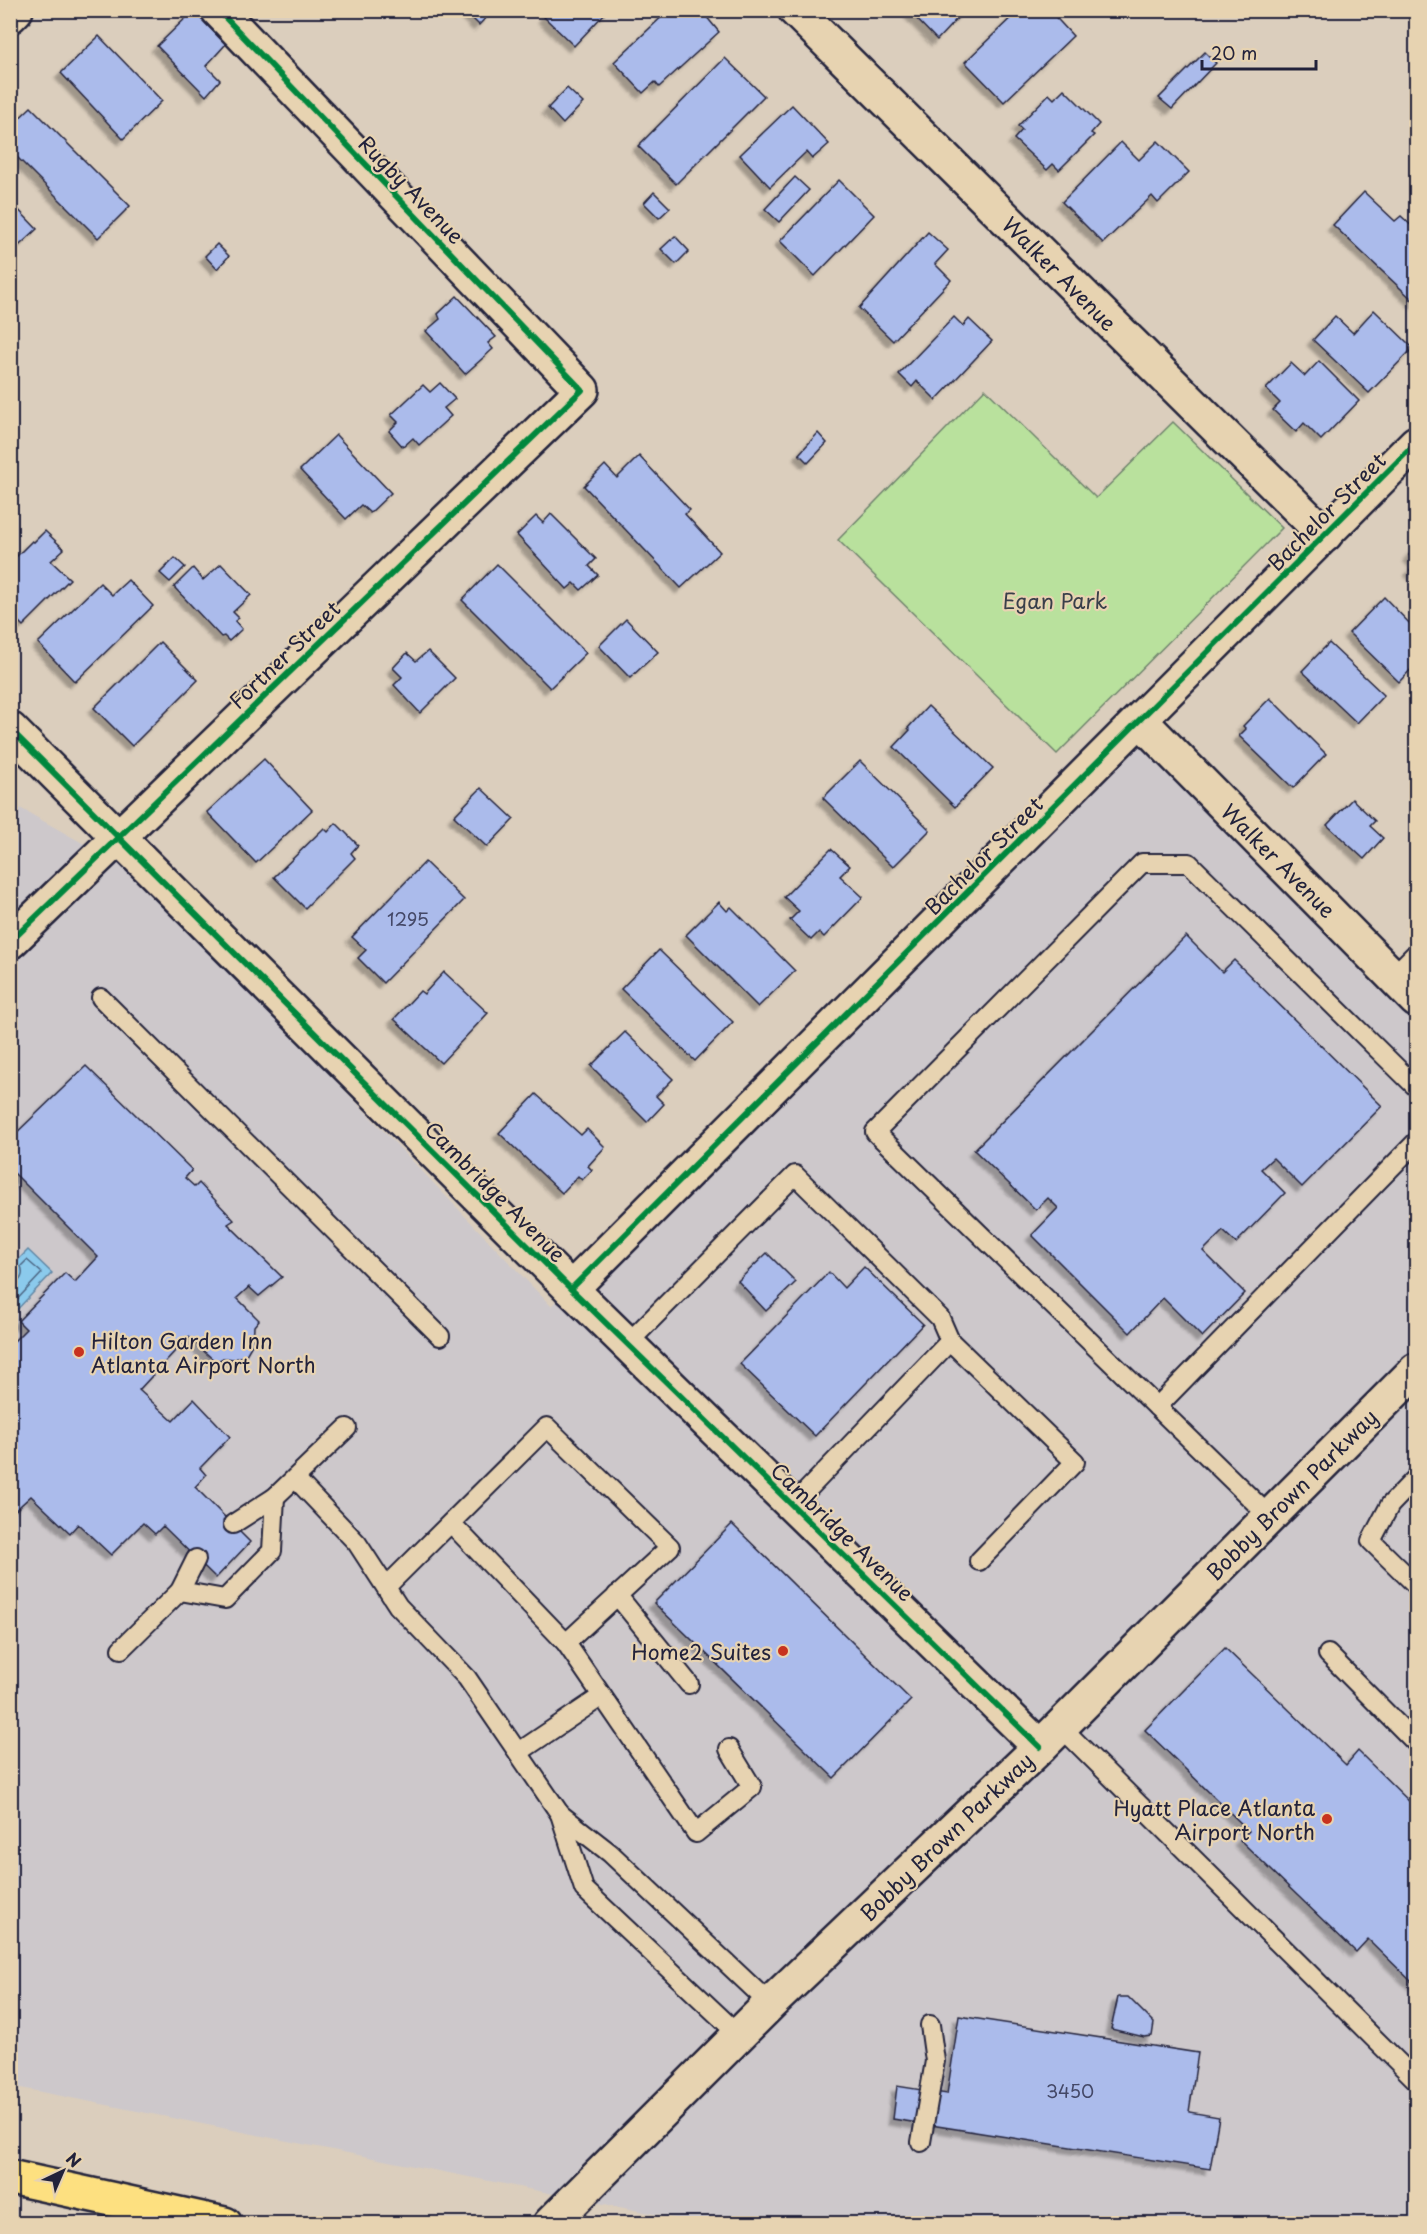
<svg xmlns="http://www.w3.org/2000/svg" width="1427" height="2234" font-family="'Playpen Sans',sans-serif">
<style>
.built{fill:#cdc8cb}
.green{fill:#b9e19d;stroke:#6e826c;stroke-width:1.5}
.water{fill:#8bcaec;stroke:#6187a5;stroke-width:1.5}
.lines{fill:none;stroke-linecap:round;stroke-linejoin:round}
.shore{stroke:#4c6582;stroke-width:1.5}
.building{fill:#abbbeb;stroke:#22223b;stroke-width:1.5;filter:url(#shadow)}
.lane-casing{stroke:#22223b;stroke-width:22}
.street-casing{stroke:#22223b;stroke-width:38}
.secondary-casing{stroke:#22223b;stroke-width:38}
.highway-casing{stroke:#22223b;stroke-width:38}
.lane{stroke:#e7d3b1;stroke-width:18}
.street{stroke:#e7d3b1;stroke-width:33}
.secondary{stroke:#e7d3b1;stroke-width:33}
.highway{stroke:#fde080;stroke-width:33}
.cycleway-casing{stroke:#e7d3b1;stroke-width:10}
.cycleway{stroke:#00873e;stroke-width:6}
.poi-dot{fill:#c8321e;stroke:#e7d3b1;stroke-width:2}
.labels{text-anchor:middle;dominant-baseline:central;stroke-width:4.5;stroke-linejoin:round;paint-order:stroke}
.number-label{font-size:18px;fill:#444867}
.street-label{font-size:21px;fill:#22223b;stroke:#e7d3b1}
.park-label{font-size:21px;fill:#393f4a;stroke:#e7d3b1}
.poi-label{font-size:21px;fill:#22223b;stroke:#e7d3b1;text-anchor:end}
</style>
<defs>
<filter id="shadow"><feDropShadow dx="-5.5" dy="5.5" stdDeviation="1.5" flood-color="#0004"/></filter>
</defs>
<rect width="100%" height="100%" fill="#dbcebd"/>
<filter id="ink" filterUnits="userSpaceOnUse"><feTurbulence type="fractalNoise" baseFrequency=".0167" numOctaves="2"/><feDisplacementMap in="SourceGraphic" scale="12" xChannelSelector="R" yChannelSelector="G"/><feConvolveMatrix kernelMatrix="1 2 1 2 8 2 1 2 1" color-interpolation-filters="sRGB"/></filter>
<g filter="url(#ink)">
<path class="built" d="M1141,729L1416,994V2223H700L11,2086V803L138,874L551,1306Z"/>
<path class="green" d="M985,389L1096,498L1173,422L1282,528L1057,754L838,540Z"/>
<path class="water" d="M28,1250L52,1273L11,1316V1280L18,1273L11,1267Z"/>
<g class="lines">
<path class="shore" d="M10,1284C22,1283 24,1274 21,1266L27,1260L42,1273L10,1307"/>
</g>
<g class="building">
<path d="M464,10H493L479,25Z"/>
<path d="M550,10H608L574,46L544,17Z"/>
<path d="M669,10H682L686,15L691,10H701L719,32L659,87L655,82L643,93L614,62Z"/>
<path d="M908,10H965L937,40Z"/>
<path d="M1019,10H1049L1073,36L1004,102L965,62Z"/>
<path d="M193,11L226,44L206,66L220,80L206,96L157,46Z"/>
<path d="M99,36L162,101L123,139L61,73Z"/>
<path d="M1205,52L1216,63L1172,109L1159,98Z"/>
<path d="M725,58L764,96L676,184L638,146Z"/>
<path d="M567,88L583,103L563,124L548,108Z"/>
<path d="M1064,89L1099,124L1091,133L1094,135L1059,170L1053,164L1047,170L1014,139L1022,130L1018,126L1049,94L1054,99Z"/>
<path d="M792,105L829,144L812,159L806,152L770,187L740,155Z"/>
<path d="M31,107L130,206L98,238L10,150V127Z"/>
<path d="M1158,141L1189,172L1158,203L1152,196L1103,243L1062,202L1121,142L1139,160Z"/>
<path d="M795,177L809,190L779,222L765,209Z"/>
<path d="M839,180L874,215L815,276L780,241Z"/>
<path d="M654,192L670,208L659,218L644,203Z"/>
<path d="M1364,192L1395,221L1401,216L1416,230V303L1333,225Z"/>
<path d="M10,201L37,229L10,254Z"/>
<path d="M928,232L948,250L935,264L951,280L893,341L859,308Z"/>
<path d="M675,236L689,251L676,264L661,249Z"/>
<path d="M217,244L229,256L217,269L205,256Z"/>
<path d="M457,296L496,337L488,343L493,349L465,374L426,331L440,319L438,314Z"/>
<path d="M1374,310L1413,348L1369,393L1313,340L1335,316L1353,333Z"/>
<path d="M954,317L963,326L969,319L992,341L936,400L917,381L912,387L899,374Z"/>
<path d="M1319,361L1359,401L1321,440L1304,423L1296,432L1273,410L1280,403L1266,389L1291,363L1305,376Z"/>
<path d="M440,383L455,399L444,408L451,416L419,445L413,438L403,447L389,431L398,422L391,415L423,385L430,392Z"/>
<path d="M818,433L827,443L808,463L799,454Z"/>
<path d="M336,435L391,493L370,513L361,505L346,519L300,470Z"/>
<path d="M639,456L690,510L685,514L720,552L681,588L584,486L605,465L617,478Z"/>
<path d="M551,514L596,559L589,566L598,575L581,590L574,583L567,589L517,535L536,516L543,523Z"/>
<path d="M45,531L64,549L51,561L70,579L23,626L14,617L10,620V563L32,541L34,542Z"/>
<path d="M1416,547V576L1410,570L1416,564L1409,555Z"/>
<path d="M175,558L185,567L170,582L160,573Z"/>
<path d="M221,564L251,595L233,612L239,618L235,621L242,629L229,641L224,636L221,637L174,587L193,568L203,580Z"/>
<path d="M497,564L586,653L550,688L462,600Z"/>
<path d="M128,580L153,606L75,682L38,643L100,583L112,595Z"/>
<path d="M1384,597L1416,630V664L1399,682L1349,633Z"/>
<path d="M626,619L658,652L630,678L599,646Z"/>
<path d="M160,642L198,680L132,746L94,708Z"/>
<path d="M1329,643L1384,695L1357,723L1302,671Z"/>
<path d="M428,651L455,678L420,713L394,685L402,677L393,668L407,653L416,661Z"/>
<path d="M1270,698L1326,754L1293,788L1239,736L1246,729L1243,726Z"/>
<path d="M928,706L993,768L955,807L894,747L910,730L908,728Z"/>
<path d="M264,759L312,810L256,863L207,812Z"/>
<path d="M860,761L930,830L893,867L823,798Z"/>
<path d="M481,788L514,819L487,847L454,816Z"/>
<path d="M1352,799L1375,821L1370,826L1383,838L1364,859L1327,825Z"/>
<path d="M336,823L358,845L351,853L355,858L305,908L274,877L324,828L328,832Z"/>
<path d="M831,849L850,866L840,876L863,897L824,937L819,932L811,940L790,920L799,911L784,897Z"/>
<path d="M425,862L464,900L383,983L358,958L366,950L352,937Z"/>
<path d="M719,902L727,911L731,907L795,971L758,1007L686,935Z"/>
<path d="M1186,936L1222,972L1234,960L1382,1106L1302,1187L1273,1158L1261,1169L1285,1193L1236,1243L1223,1231L1203,1251L1245,1293L1202,1337L1163,1298L1130,1333L1032,1235L1058,1208L1048,1198L1036,1210L974,1150Z"/>
<path d="M659,950L733,1022L695,1061L621,989Z"/>
<path d="M444,972L488,1013L441,1063L394,1019L420,991L424,994Z"/>
<path d="M625,1032L673,1079L656,1096L664,1104L647,1122L591,1066Z"/>
<path d="M86,1066L192,1170L185,1178L195,1187L199,1183L234,1220L228,1224L282,1277L259,1296L249,1287L237,1298L259,1320L254,1326L253,1343L246,1355L235,1359L223,1358L216,1362L188,1337L139,1390L173,1421L194,1399L230,1437L200,1468L206,1475L195,1487L250,1542L216,1578L163,1526L155,1534L143,1523L111,1555L78,1524L70,1533L31,1496L10,1515V1345L26,1329L18,1321L65,1273L75,1282L98,1257L10,1169V1139Z"/>
<path d="M536,1094L581,1135L587,1129L605,1147L588,1166L592,1170L582,1180L578,1176L562,1193L499,1133Z"/>
<path d="M767,1253L796,1282L766,1311L738,1281Z"/>
<path d="M864,1267L923,1324L815,1436L740,1364L829,1272L844,1288Z"/>
<path d="M732,1524L911,1700L834,1778L654,1603Z"/>
<path d="M1225,1648L1346,1765L1358,1751L1416,1808V1986L1368,1939L1356,1952L1240,1840L1249,1831L1145,1730Z"/>
<path d="M1118,1997H1128L1154,2023L1152,2036L1144,2037L1111,2029Z"/>
<path d="M959,2016L1198,2053L1189,2112L1219,2117L1210,2169L893,2119L897,2086L947,2094Z"/>
</g>
<g class="lines">
<g class="lane-casing">
<g id="lane">
<path d="M1393,976L1416,953"/>
<path d="M101,998L440,1336"/>
<path d="M627,1344L795,1175L940,1318L950,1341"/>
<path d="M1157,1407L1416,1142"/>
<path d="M295,1478L357,1543L398,1606L467,1678L560,1814"/>
<path d="M1416,1478L1390,1505L1371,1541L1416,1585"/>
<path d="M793,1505L950,1341L1075,1462L979,1561"/>
<path d="M1269,1516L875,1132L1142,863H1189L1416,1087"/>
<path d="M451,1523L566,1643L696,1833L752,1787L729,1749"/>
<path d="M233,1524L275,1497L347,1428"/>
<path d="M386,1587L547,1427L670,1547L566,1643"/>
<path d="M180,1591L225,1599L272,1551L275,1497"/>
<path d="M617,1595L689,1684"/>
<path d="M121,1649L180,1591L196,1559"/>
<path d="M1328,1654L1416,1743"/>
<path d="M1060,1726L1416,2080"/>
<path d="M519,1752L602,1696"/>
<path d="M739,2035L584,1889L560,1814L610,1853L770,2004"/>
<path d="M921,2142L935,2061L930,2025"/>
</g>
</g>
<g class="street-casing">
<g id="street">
<path d="M795,10L1325,535"/>
<path d="M10,16L16,10"/>
<path d="M1141,721L1416,1000"/>
<path d="M10,729L571,1289L1040,1747"/>
<path d="M10,942L582,390L218,10"/>
<path d="M571,1289L1416,443"/>
</g>
</g>
<g class="secondary-casing">
<path id="secondary" d="M550,2224L770,2004L1040,1747L1416,1370"/>
</g>
<g class="highway-casing">
<path id="highway" d="M10,2177L225,2224"/>
</g>
<use href="#lane" class="lane"/>
<use href="#street" class="street"/>
<use href="#secondary" class="secondary"/>
<use href="#highway" class="highway"/>
<g class="cycleway-casing">
<g id="cycleway">
<path d="M10,729L571,1289L1040,1747"/>
<path d="M10,942L582,390L218,10"/>
<path d="M571,1289L1416,443"/>
</g>
</g>
<use href="#cycleway" class="cycleway"/>
</g>
</g>
<g class="poi-dot">
<circle cx="79" cy="1352" r="6"/>
<circle cx="783" cy="1651" r="6"/>
<circle cx="1327" cy="1819" r="6"/>
</g>
<g class="labels">
<g class="number-label">
<text x="408" y="918">1295</text>
<text x="1070" y="2090">3450</text>
</g>
<g class="street-label">
<text transform="translate(412 189) rotate(46)">Rugby Avenue</text>
<text transform="translate(1060 273) rotate(45)">Walker Avenue</text>
<text transform="translate(1326 511) rotate(-45)">Bachelor Street</text>
<text transform="translate(284 654) rotate(-44)">Fortner Street</text>
<text transform="translate(983 855) rotate(-45)">Bachelor Street</text>
<text transform="translate(1279 860) rotate(45)">Walker Avenue</text>
<text transform="translate(496 1191) rotate(45)">Cambridge Avenue</text>
<text transform="translate(1291 1494) rotate(-45)">Bobby Brown Parkway</text>
<text transform="translate(843 1531) rotate(44)">Cambridge Avenue</text>
<text transform="translate(946 1836) rotate(-44)">Bobby Brown Parkway</text>
</g>
<g class="park-label">
<text x="1055" y="600">Egan Park</text>
</g>
<g class="poi-label">
<text x="91" y="1340" text-anchor="start">Hilton Garden Inn<tspan x="91" dy="24">Atlanta Airport North</tspan></text>
<text x="771" y="1651">Home2 Suites</text>
<text x="1315" y="1807">Hyatt Place Atlanta<tspan x="1315" dy="24">Airport North</tspan></text>
</g>
</g>
<rect width="1427" height="2234" fill="none" stroke="#e7d3b1" stroke-width="36"/>
<rect x="18" y="18" width="1391" height="2198" fill="none" stroke="#22223b" stroke-width="2" filter="url(#ink)"/>
<g transform="translate(63 2171) rotate(44)" stroke="#e7d3b1" stroke-width="4.5" paint-order="stroke">
<path d="M0-4.5L10 22L0 15L-10 22Z" fill="#22223b"/>
<text y="-9" font-size="16" font-weight="bold" text-anchor="middle" fill="#22223b">N</text>
</g>
<path d="M1202 60v9h114v-9" fill="none" stroke="#22223b" stroke-width="3"/>
<text x="1211" y="60" font-size="18" fill="#22223b" stroke="#e7d3b1" stroke-width="4.5" paint-order="stroke">20 m</text>
</svg>
